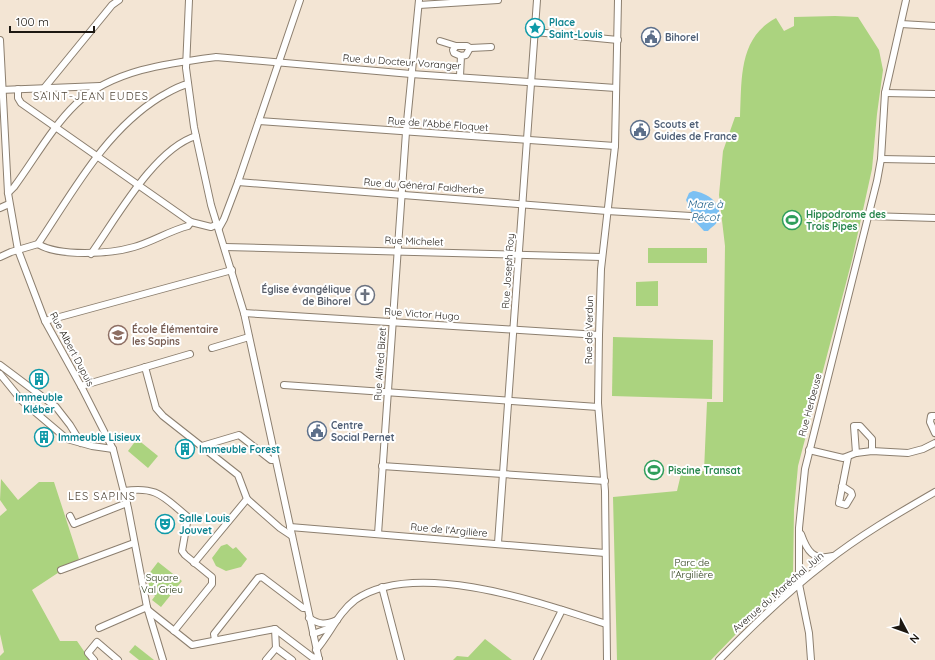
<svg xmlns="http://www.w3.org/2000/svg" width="935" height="660" font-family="Quicksand,sans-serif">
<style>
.green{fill:#abd37f}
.water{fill:#7bc0f3}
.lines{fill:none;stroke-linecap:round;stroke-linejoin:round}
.minor-casing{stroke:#8c7f6f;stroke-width:8}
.minor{stroke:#fff;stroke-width:6}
.labels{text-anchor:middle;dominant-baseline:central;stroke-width:4;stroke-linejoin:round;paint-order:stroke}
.culture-label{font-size:10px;font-weight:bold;fill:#0d838f;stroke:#fff;text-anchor:start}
.service-label{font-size:10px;font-weight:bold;fill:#4e5e75;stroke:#fff;text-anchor:start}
.street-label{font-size:10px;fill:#1d1812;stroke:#fff}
.leisure-label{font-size:10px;font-weight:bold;fill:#27864d;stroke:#fff;text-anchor:start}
.worship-label{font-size:10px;font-weight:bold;fill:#5b616d;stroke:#fff;text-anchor:end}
.education-label{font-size:10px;font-weight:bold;fill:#785e54;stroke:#fff;text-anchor:start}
.park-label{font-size:10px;fill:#293a15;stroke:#fff}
.neighbourhood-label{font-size:11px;letter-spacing:1px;fill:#504537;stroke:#fff}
.water-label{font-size:11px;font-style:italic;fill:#1b5d87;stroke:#fff}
</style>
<rect width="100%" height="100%" fill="#f3e5d4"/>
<g class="green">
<path d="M835,16L858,17L879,50L883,70L877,114L872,169L852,260L798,466L794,510L793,575L711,660H617L613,497L677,491L681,474L704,471L707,402H723L725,246L719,195L723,151L735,117H740C742,80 738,38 776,18L784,31L794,26V17Z"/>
<rect x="648" y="248" width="59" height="15"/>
<path d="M658,281V306H636V282Z"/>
<path d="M613,337L713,340L712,399L612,396Z"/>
<path d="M137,439L158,456L148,468L128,451Z"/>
<path d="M1,479L18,500L39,482H54L79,559L32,590L60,641H77L90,660H0V656L4,652L0,634V516L7,510L0,500Z"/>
<path d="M227,544L233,549L236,547L247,559L241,567L226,571L216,566L212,558L221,546Z"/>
<path d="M158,562L182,581L161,607L152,600L155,596L149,587L148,575Z"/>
<path d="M485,639L512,660H453L457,656L468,657Z"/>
<path d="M135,645L154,660H139L129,652Z"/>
</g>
<path class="water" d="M693,191C707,192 726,205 717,222C715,226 711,227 708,231H704L694,220L691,219V211L686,200L689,193Z"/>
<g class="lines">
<g class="minor-casing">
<g id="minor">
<path d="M189,0L186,68L194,127L211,205L244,313L319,660"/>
<path d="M419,5L498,0"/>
<path d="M901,24L935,26"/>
<path d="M535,32L618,40"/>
<path d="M0,40L8,193L18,250L45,321L81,386L113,449L128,508L147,607L163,660"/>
<path d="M440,41L456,46"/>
<path d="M470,48L491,47"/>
<path d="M460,76L461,56L454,53L453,50L456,46H467L470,48L466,55L461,56"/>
<path d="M45,87L112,5L119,0"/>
<path d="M18,89V98L21,103L191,222L211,227L218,224"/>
<path d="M0,90L100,86"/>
<path d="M885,93L935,94"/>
<path d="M259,121L615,146"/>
<path d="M881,159L935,160"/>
<path d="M238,182L607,211L691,216"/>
<path d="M8,193L14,187C34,160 52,127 76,104C112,70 169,63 216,57L411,74L616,88"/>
<path d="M0,208L9,204"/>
<path d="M868,216L935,218"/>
<path d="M219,228L224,219L238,182L300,0"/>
<path d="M38,244C73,192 105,131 160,97C169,92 178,86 188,84"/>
<path d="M225,247L602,257"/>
<path d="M91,254C116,219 154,149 196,136"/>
<path d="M0,257L11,252L38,244C59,257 110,254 134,247C152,242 169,231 188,226L191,222"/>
<path d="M244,313L599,335"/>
<path d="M45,321L232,270"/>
<path d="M212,348L249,337"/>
<path d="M0,365L56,407L70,425L81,443"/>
<path d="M145,367L156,408L163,416L238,475L247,499L194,563"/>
<path d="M0,374L22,401L67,439L92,446L113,449"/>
<path d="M284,385L598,407"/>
<path d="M81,386L190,354"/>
<path d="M935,416H931L930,422L935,433"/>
<path d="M202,446L239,435L271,460H275"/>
<path d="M809,450L843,458L856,453L872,451L908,453L923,449L935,443"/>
<path d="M856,453L854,426H860L872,439V451"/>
<path d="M382,466L605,481"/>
<path d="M842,486L851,492L852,495L846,505L839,503L848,457"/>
<path d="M124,491C158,486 163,497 188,517L182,551L185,555L212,577V584L174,631"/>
<path d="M247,499L280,528L292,536"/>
<path d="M70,516L74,524L127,503"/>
<path d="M290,527L605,553"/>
<path d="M378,534L406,132L419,0"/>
<path d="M801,534C807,551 813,561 833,556"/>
<path d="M498,543L537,0"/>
<path d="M61,570L134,543"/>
<path d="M382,587L401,660"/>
<path d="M148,610L192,645L275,629L312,657L319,659"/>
<path d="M309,618C320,625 325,625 337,620"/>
<path d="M99,628L147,607"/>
<path d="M313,634L327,629L331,625"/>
<path d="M215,640L214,634L258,578L262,577L303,608H307"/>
<path d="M276,648L292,660"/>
<path d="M316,650C330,634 338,613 355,600C415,558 542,603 606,624"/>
<path d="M94,660L88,653L97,642L118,660"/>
<path d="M266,660L276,648L275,629"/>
<path d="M537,660L562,610"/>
<path d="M607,660L605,491L598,403L599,335L601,269L615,146L618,0"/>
<path d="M719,660C752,626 787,592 825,563C859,536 897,514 935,492"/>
<path d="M811,660L809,633L799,584V528L805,469L877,181L881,159L885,93L906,0"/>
</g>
</g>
<use href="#minor" class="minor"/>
</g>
<defs>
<g id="sight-ring" transform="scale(1)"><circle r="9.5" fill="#fff" stroke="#0f9aa8" stroke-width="1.5"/><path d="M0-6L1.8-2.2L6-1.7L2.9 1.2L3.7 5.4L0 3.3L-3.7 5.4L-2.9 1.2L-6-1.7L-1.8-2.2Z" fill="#0f9aa8"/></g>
<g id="civic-ring" transform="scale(1)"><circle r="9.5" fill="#fff" stroke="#5c6f8a" stroke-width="1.5"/><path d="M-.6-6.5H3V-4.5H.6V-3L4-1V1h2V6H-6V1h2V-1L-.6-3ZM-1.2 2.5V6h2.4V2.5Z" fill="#5c6f8a"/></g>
<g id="stadium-ring" transform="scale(1)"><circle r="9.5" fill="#fff" stroke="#2e9e5b" stroke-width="1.5"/><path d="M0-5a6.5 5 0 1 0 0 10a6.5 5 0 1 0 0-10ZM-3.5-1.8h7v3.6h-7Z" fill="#2e9e5b"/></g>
<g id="church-ring" transform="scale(1)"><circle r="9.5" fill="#fff" stroke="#6b7280" stroke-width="1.5"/><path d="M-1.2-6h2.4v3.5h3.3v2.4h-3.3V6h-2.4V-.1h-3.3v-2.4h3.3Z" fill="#6b7280"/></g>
<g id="school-ring" transform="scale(1)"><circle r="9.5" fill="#fff" stroke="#8d6e63" stroke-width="1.5"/><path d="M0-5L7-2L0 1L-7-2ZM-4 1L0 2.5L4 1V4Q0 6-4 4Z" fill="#8d6e63"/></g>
<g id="building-ring" transform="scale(1)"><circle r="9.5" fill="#fff" stroke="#0f9aa8" stroke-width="1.5"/><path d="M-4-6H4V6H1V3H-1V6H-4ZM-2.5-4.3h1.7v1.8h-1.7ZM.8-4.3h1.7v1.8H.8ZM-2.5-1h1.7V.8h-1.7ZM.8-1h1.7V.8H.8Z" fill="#0f9aa8"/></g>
<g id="theatre-ring" transform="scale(1)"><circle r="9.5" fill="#fff" stroke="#0f9aa8" stroke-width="1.5"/><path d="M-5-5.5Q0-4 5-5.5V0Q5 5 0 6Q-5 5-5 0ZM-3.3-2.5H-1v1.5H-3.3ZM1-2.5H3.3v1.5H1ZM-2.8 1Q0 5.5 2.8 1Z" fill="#0f9aa8"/></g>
</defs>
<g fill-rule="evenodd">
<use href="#sight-ring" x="535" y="28"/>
<use href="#civic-ring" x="651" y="37"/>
<use href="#civic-ring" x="640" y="130"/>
<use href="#stadium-ring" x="792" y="220"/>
<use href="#church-ring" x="365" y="295"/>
<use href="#school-ring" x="118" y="335"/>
<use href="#building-ring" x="39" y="379"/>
<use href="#civic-ring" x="317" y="431"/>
<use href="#building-ring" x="44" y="437"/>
<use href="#building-ring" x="185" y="449"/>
<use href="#stadium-ring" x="654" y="470"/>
<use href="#theatre-ring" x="165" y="524"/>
</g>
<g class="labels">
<g class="culture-label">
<text x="549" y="22">Place<tspan x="549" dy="12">Saint-Louis</tspan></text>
<text x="39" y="397" text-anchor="middle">Immeuble<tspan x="39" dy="12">Kléber</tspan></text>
<text x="58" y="437">Immeuble Lisieux</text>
<text x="199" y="449">Immeuble Forest</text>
<text x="179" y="518">Salle Louis<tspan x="179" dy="12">Jouvet</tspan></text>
</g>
<g class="service-label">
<text x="665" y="37">Bihorel</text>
<text x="654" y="124">Scouts et<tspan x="654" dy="12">Guides de France</tspan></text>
<text x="331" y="425">Centre<tspan x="331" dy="12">Social Pernet</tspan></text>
</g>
<g class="street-label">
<text transform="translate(402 62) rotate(4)">Rue du Docteur Voranger</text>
<text transform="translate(438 124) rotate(4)">Rue de l'Abbé Floquet</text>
<text transform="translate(424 186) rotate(4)">Rue du Général Faidherbe</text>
<text transform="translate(414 241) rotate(2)">Rue Michelet</text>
<text transform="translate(508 271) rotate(-86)">Rue Joseph Roy</text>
<text transform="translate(422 314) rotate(4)">Rue Victor Hugo</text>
<text transform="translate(589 330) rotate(-89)">Rue de Verdun</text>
<text transform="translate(72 349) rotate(62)">Rue Albert Dupuis</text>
<text transform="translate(380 364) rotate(-86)">Rue Alfred Bizet</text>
<text transform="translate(810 405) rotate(-75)">Rue Herbeuse</text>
<text transform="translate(449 530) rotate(5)">Rue de l'Argilière</text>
<text transform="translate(778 592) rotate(-41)">Avenue du Maréchal Juin</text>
</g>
<g class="leisure-label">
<text x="806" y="214">Hippodrome des<tspan x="806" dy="12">Trois Pipes</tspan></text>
<text x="668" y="470">Piscine Transat</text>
</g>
<g class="worship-label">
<text x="351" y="289">Église évangélique<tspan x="351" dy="12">de Bihorel</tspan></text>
</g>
<g class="education-label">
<text x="132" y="329">École Élémentaire<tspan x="132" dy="12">les Sapins</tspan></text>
</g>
<g class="park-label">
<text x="692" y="562">Parc de<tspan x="692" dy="12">l'Argilière</tspan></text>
<text x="162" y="577">Square<tspan x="162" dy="12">Val Grieu</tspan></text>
</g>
<g class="neighbourhood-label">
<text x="91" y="96">SAINT-JEAN EUDES</text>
<text x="102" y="496">LES SAPINS</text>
</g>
<g class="water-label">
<text x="705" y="204">Mare à<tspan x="705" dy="13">Pécot</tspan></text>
</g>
</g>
<g transform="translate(907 632) rotate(131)" stroke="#ffffff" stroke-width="3" paint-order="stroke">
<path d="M0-3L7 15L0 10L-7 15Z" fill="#1d1812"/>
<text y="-6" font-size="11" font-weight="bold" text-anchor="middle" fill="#1d1812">N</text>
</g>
<path d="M10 26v6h84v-6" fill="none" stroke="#1d1812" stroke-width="2"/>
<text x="16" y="26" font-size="12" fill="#1d1812" stroke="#ffffff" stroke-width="3" paint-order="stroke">100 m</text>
</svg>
